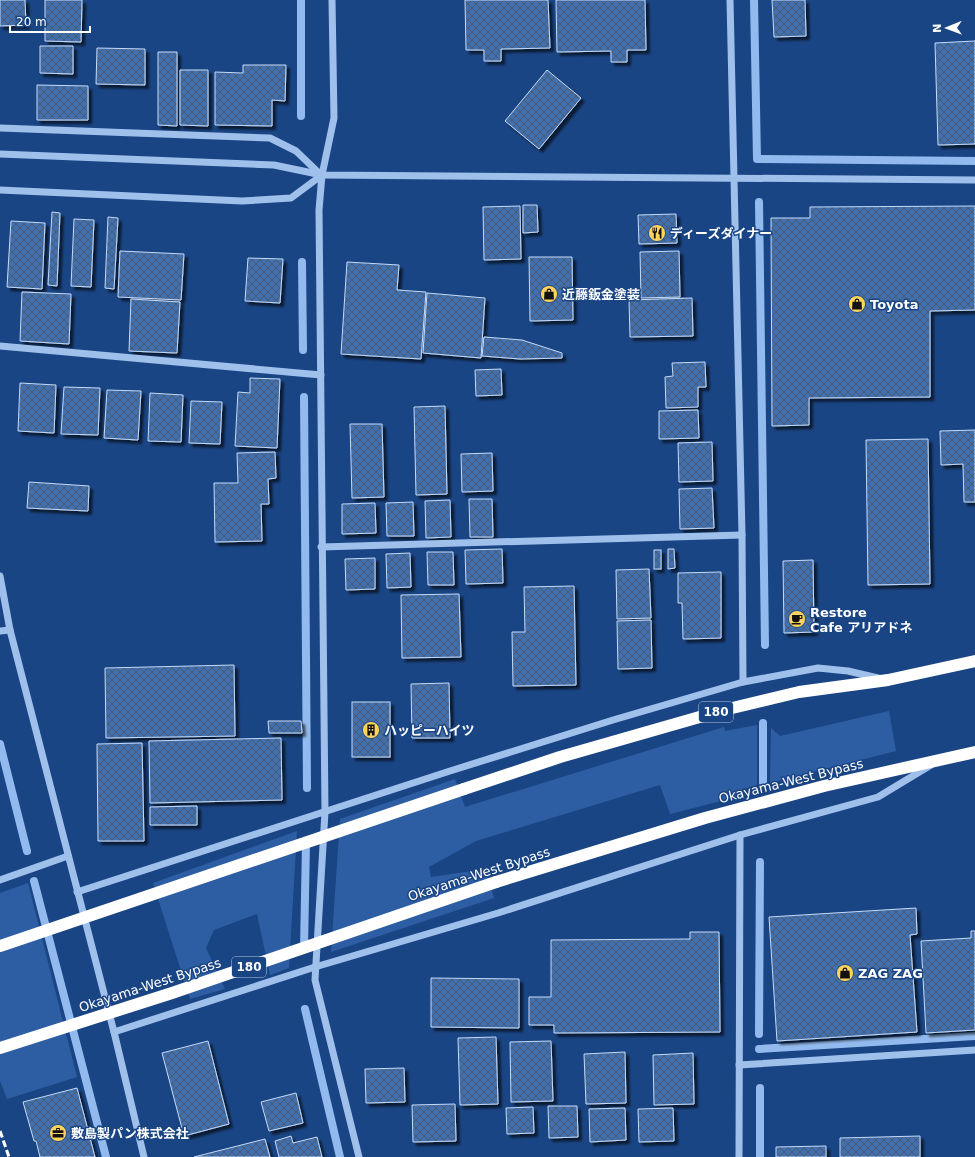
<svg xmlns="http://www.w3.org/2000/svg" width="975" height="1157" font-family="'DejaVu Sans','Noto Sans JP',sans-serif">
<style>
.grass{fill:#2d5ea3}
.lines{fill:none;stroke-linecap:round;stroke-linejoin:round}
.stream{stroke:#92baee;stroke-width:8}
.building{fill:url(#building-cross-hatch);stroke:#c5dbf9;filter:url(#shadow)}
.minor{stroke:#a0c0ec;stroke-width:7}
.highway{stroke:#fff;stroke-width:12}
.rail{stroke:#fff;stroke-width:3;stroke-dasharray:7 3;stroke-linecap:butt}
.highway-bridge{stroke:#fff;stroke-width:12}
.labels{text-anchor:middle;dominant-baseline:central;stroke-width:3;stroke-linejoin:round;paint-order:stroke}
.shield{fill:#1a4584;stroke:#bac7da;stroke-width:1}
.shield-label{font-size:12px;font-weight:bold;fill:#fff}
.poi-label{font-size:13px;font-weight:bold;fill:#fff;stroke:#1a4584;text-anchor:start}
.street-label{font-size:13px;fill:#fff;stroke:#1a4584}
</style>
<defs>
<pattern id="building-cross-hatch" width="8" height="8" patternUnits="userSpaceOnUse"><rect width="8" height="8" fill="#426fae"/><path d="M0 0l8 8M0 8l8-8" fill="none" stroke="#485a73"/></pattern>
<filter id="shadow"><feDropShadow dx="3.5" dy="3.5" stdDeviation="1" flood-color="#0009"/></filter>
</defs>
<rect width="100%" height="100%" fill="#1a4584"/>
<g class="grass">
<path d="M889,711L896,751L770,783L771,728L780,736Z"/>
<path d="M757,725V785L744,789V795L670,814L660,785L476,841L429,867L431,877L485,869L494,898L331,952L340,819L455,779L465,807L724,727L725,731Z"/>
<path d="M297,831L289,968L270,975L257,914L214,930L206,948L225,989L190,999L153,883Z"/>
<path d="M28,883L77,1077L7,1099L0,1081V893Z"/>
</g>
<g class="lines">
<g class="stream">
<path d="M754,0L757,159L975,161"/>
<path d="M301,116V0"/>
<path d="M759,202L765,645"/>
<path d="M302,262L303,350"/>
<path d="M304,397L307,788"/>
<path d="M0,744L27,851"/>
<path d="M763,783V723"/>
<path d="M34,881L106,1157"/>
<path d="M304,949L306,842"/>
<path d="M305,1009L340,1157"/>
<path d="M759,1034L760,862"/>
<path d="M759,1049L975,1036"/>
<path d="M760,1088V1157"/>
</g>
</g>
<g class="building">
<path d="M0,0H25L26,25L0,26Z"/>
<path d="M45,0H82L81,42L45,41Z"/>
<path d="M465,0H548L550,48L501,49V61H484V50H466Z"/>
<path d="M556,0H645L646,50H627V62H611V51L557,52Z"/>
<path d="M772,0H805L806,36L774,37Z"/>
<path d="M975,41V144L938,145L935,43Z"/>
<path d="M40,46H73V74L40,73Z"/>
<path d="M97,48L145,49V85L96,84Z"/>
<path d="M158,52H177V126L158,125Z"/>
<path d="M243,65H286L285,101L272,100V126L215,125V72L243,73Z"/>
<path d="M180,70H208V126L180,125Z"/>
<path d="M547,70L581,98L539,149L505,121Z"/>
<path d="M37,85L88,86V120H37Z"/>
<path d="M523,205H537L538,232L523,233Z"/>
<path d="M520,206L521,259L484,260L483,207Z"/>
<path d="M975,206V310L930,311V397L809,398V425L772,426L771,218H810V207Z"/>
<path d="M52,212L60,213L57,286L48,285Z"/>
<path d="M676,214L677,243L639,244L638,215Z"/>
<path d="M108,217L118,218L114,289L105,288Z"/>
<path d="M74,219L94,220L91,287L71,286Z"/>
<path d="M11,221L45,223L42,289L7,287Z"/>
<path d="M120,251L184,254L181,300L118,297Z"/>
<path d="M679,251L680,297L641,298L640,252Z"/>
<path d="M529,257H572L573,320L530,321Z"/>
<path d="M248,258L283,259L280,303L245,301Z"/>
<path d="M347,262L399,265L397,290L426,292L421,359L341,354Z"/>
<path d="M22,292L71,294L69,344L20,341Z"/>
<path d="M427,293L485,298L481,358L423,353Z"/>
<path d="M692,298L693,336L630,337L629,300Z"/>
<path d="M131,299L180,302L177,353L129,351Z"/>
<path d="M484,337L522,340L562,353V358L520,359L482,356Z"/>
<path d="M705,362L706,387H698V407L666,408L665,377L673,376L672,363Z"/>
<path d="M501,369L502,395L476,396L475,370Z"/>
<path d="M250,378L280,379L277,448L235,446L238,392L250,393Z"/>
<path d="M20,383L56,385L54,433L18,431Z"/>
<path d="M64,387L100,388L98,435L61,434Z"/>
<path d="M107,390L141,391L138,440L104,438Z"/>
<path d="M150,393L183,395L181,442L148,441Z"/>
<path d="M191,401L222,402L220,444L189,443Z"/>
<path d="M445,406L447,494L416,495L414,407Z"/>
<path d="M698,410L699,438L659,439V411Z"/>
<path d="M350,424H382L384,497L352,498Z"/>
<path d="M975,430V502H964L963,464L941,465L940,431Z"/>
<path d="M928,439L930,584L868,585L866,440Z"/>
<path d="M712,442L713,481L679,482L678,443Z"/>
<path d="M275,452L276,478L268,479L269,504H261L262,541L215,542L214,483H238L237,453Z"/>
<path d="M492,453L493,491L462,492L461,454Z"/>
<path d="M29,482L89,486L88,511L27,508Z"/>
<path d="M712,488L714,528L680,529L679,489Z"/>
<path d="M469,499H492L493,537H470Z"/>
<path d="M450,500L451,537L426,538L425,501Z"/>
<path d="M413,502L414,536H387L386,503Z"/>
<path d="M375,503L376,533L342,534V504Z"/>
<path d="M502,549L503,583L466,584L465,550Z"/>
<path d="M668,549H674L675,568L668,569Z"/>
<rect x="654" y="550" width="7" height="19"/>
<path d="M427,552H453L454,585H428Z"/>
<path d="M410,553L411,587L387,588L386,554Z"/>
<path d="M375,558V589L346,590L345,559Z"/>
<path d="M813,560L814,632L784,633L783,561Z"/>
<path d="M649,569L651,618L617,619L616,570Z"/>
<path d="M721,572V638L683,639L682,603H678V573Z"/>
<path d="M574,586L576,685L513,686L512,632H525L524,587Z"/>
<path d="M459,594L461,657L402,658L401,595Z"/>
<path d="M651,620L652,668L618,669L617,621Z"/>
<path d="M234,665L235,736L106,738L105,668Z"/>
<path d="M449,683L450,738H412L411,684Z"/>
<rect x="352" y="702" width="38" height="55"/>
<path d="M268,721H301L302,733H269Z"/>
<path d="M281,738L282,800L150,803L149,741Z"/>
<path d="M142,743L144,841H98L97,744Z"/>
<path d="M197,806V825H150V807Z"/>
<path d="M916,908L917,934L910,935L917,1032L777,1041L769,917Z"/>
<path d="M971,931H975V1030L926,1033L921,941L971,938Z"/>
<path d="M690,932H719L720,1032L554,1033V1025H529V997H551V940L690,939Z"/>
<path d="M431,978L519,979V1028L431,1027Z"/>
<path d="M496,1037L498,1104L460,1105L458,1038Z"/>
<path d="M208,1041L229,1124L184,1136L162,1053Z"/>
<path d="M551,1041L553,1101L511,1102L510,1042Z"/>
<path d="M625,1052L626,1103L586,1104L584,1054Z"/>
<path d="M693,1053L694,1104L654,1105L653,1055Z"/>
<path d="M404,1068L405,1102L366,1103L365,1069Z"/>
<path d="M77,1088L95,1157H40L36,1141H34L23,1102Z"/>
<path d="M296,1093L303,1123L269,1131L261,1102Z"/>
<path d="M455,1104L456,1141L413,1142L412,1105Z"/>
<path d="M548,1106H577L578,1137L549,1138Z"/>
<path d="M533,1107L534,1133L507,1134L506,1108Z"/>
<path d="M625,1108L626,1140L590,1142L589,1109Z"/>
<path d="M673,1108L674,1141L639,1142L638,1109Z"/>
<path d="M291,1136L293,1143L317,1137L322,1157H279L275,1141Z"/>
<path d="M920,1136V1157H840V1138Z"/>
<path d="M265,1139L270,1157H194Z"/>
<path d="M826,1146V1157H776V1147Z"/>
</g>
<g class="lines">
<g class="minor">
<path d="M332,0L334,118L322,175L319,210L325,812L315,980L359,1157"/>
<path d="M730,0L742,535L743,682"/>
<path d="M0,128L270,138L296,151L321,175"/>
<path d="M0,154L274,165L322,175L975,180"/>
<path d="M0,190L242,201L291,198L322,175"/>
<path d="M0,346L321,375"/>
<path d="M321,547L742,535"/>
<path d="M0,576L10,630L114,1032L144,1157"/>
<path d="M0,631L10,630"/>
<path d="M0,880L68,856"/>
<path d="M77,892L450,771L613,720L743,682L818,668L848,671L878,678"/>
<path d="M114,1032L315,967L498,913L740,835L878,797L931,765"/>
<path d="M739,1065L975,1050"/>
<path d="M739,1157L740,835"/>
</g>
<g class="highway">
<path d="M464,789L560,757L724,710L799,692L888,680L975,661"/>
<path d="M496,882L705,818L824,786L975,752"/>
</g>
<path class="rail" d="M0,1131L9,1157"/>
<g class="highway-bridge">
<path d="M0,946L464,789"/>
<path d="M0,1048L172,993L496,882"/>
</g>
</g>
<defs>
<g id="restaurant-disc" transform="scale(0.9)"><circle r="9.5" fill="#fed45b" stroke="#1a4584"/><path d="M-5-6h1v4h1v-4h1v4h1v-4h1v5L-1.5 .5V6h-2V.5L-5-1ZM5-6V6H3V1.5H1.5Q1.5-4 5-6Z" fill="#111"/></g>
<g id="shop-disc" transform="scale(0.9)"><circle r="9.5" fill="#fed45b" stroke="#1a4584"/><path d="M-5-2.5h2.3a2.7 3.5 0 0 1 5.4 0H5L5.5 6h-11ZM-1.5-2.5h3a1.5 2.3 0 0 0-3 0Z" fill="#111"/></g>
<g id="cafe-disc" transform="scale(0.9)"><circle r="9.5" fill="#fed45b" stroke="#1a4584"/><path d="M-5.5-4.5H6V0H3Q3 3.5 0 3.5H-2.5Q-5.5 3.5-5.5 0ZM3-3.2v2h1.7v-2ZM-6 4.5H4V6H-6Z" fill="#111"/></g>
<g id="building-disc" transform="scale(0.9)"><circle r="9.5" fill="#fed45b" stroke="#1a4584"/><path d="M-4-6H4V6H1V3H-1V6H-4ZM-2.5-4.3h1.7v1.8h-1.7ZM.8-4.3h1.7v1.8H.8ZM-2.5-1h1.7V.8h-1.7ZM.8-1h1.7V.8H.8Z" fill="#111"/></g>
<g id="office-disc" transform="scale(0.9)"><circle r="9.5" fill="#fed45b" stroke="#1a4584"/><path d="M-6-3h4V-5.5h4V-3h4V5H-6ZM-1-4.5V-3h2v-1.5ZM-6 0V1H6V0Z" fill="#111"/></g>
</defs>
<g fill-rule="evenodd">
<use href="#restaurant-disc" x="657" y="233"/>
<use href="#shop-disc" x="549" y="294"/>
<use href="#shop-disc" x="857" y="304"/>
<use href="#cafe-disc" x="797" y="619"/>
<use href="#building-disc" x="371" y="730"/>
<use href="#shop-disc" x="845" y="973"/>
<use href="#office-disc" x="58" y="1133"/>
</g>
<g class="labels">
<g class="shield">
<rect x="699" y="702" width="34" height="20" rx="3"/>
<rect x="232" y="957" width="34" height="20" rx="3"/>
</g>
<g class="shield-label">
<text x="716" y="712">180</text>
<text x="249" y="967">180</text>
</g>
<g class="poi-label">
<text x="670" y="233">ディーズダイナー</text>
<text x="562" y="294">近藤鈑金塗装</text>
<text x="870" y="304">Toyota</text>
<text x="810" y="612">Restore<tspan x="810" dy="15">Cafe アリアドネ</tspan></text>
<text x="384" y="730">ハッピーハイツ</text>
<text x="858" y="973">ZAG ZAG</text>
<text x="71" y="1133">敷島製パン株式会社</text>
</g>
<g class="street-label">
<text transform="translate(791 781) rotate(-14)">Okayama-West Bypass</text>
<text transform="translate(479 874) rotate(-18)">Okayama-West Bypass</text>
<text transform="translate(150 985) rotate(-18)">Okayama-West Bypass</text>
</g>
</g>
<g transform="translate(947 28) rotate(269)" stroke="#1a4584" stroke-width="3" paint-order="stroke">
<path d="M0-3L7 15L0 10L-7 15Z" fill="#ffffff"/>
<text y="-6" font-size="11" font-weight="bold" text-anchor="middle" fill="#ffffff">N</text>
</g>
<path d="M10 26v6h80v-6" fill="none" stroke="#ffffff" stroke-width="2"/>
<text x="16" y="26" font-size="12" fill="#ffffff" stroke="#1a4584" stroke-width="3" paint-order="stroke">20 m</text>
</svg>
